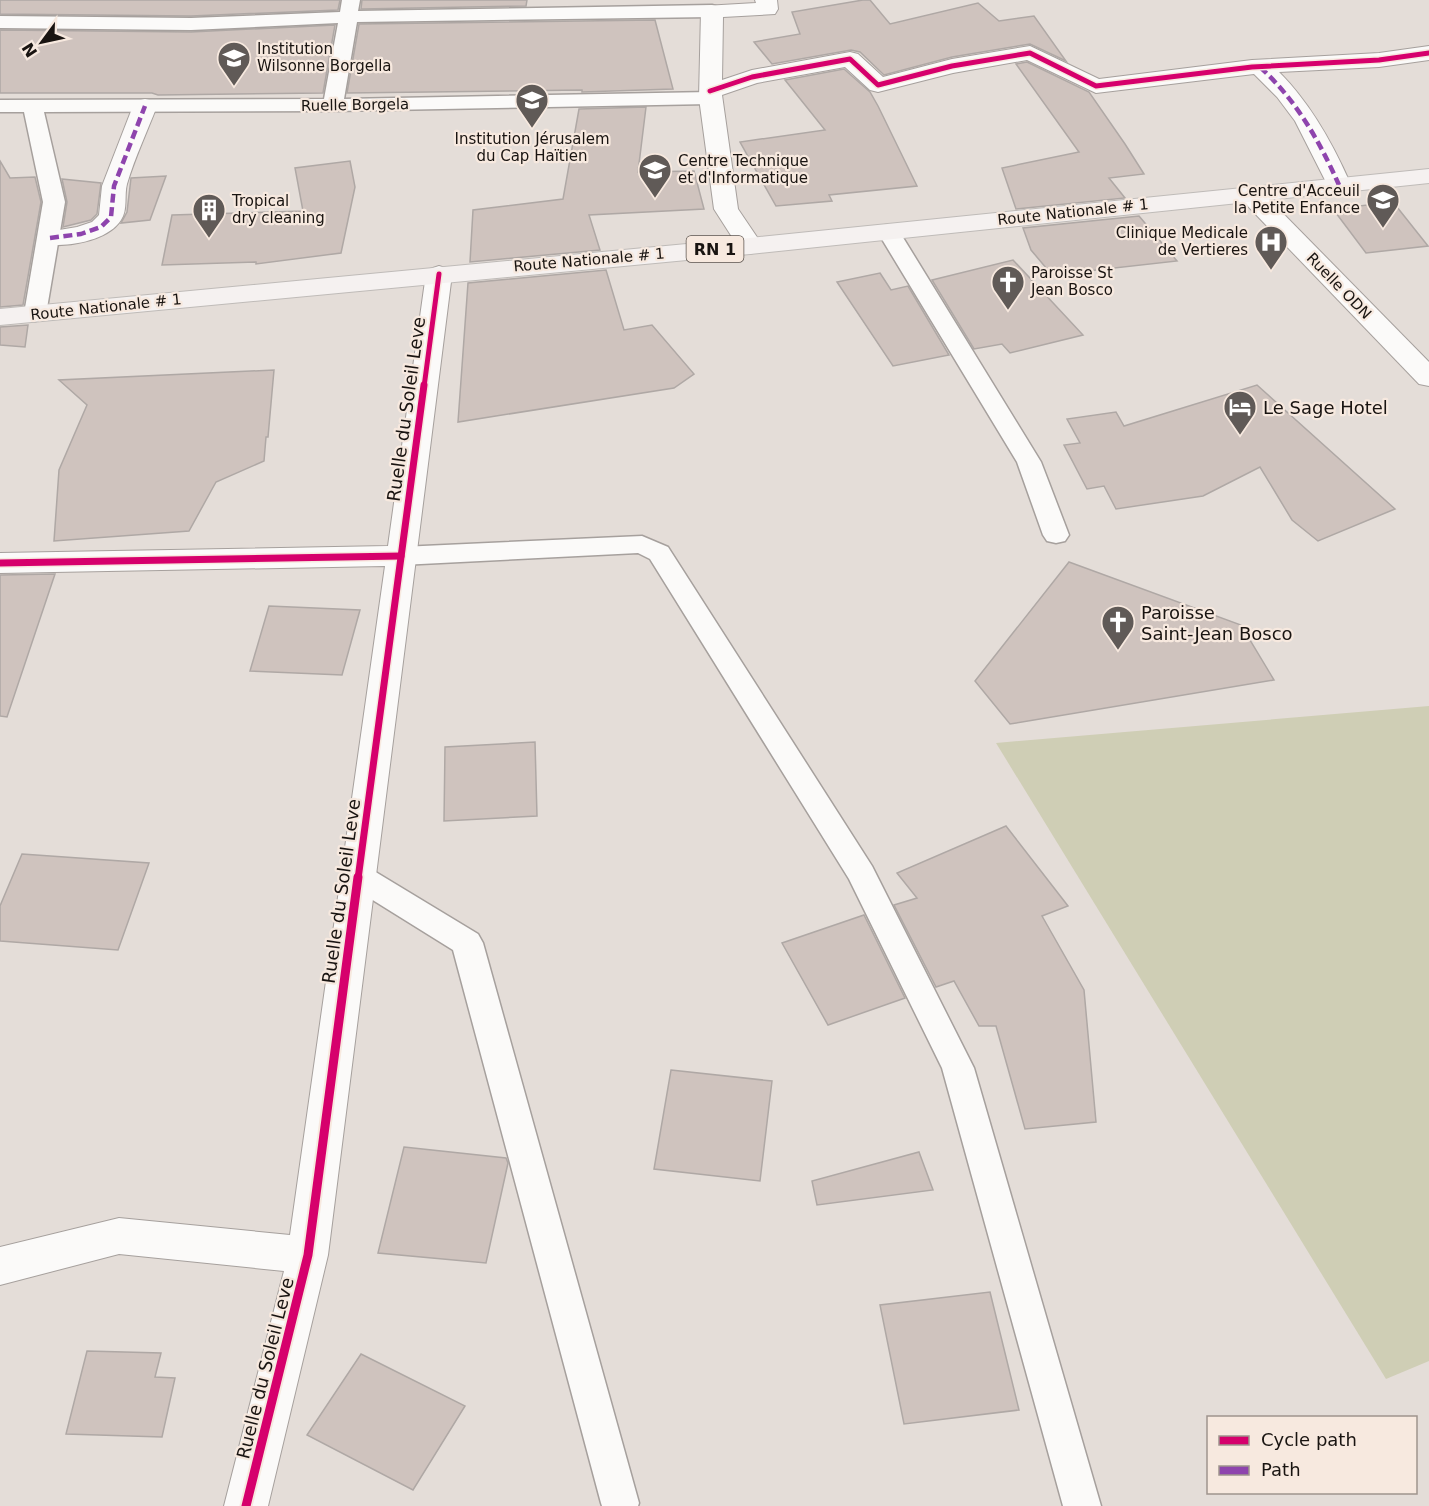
<svg xmlns="http://www.w3.org/2000/svg" width="1429" height="1506" font-family="'DejaVu Sans',sans-serif">
<style>
.green{fill:#cfceb5}
.building{fill:#cfc3be;stroke:#afa8a5;stroke-width:1.5}
.lines{fill:none;stroke-linecap:round;stroke-linejoin:round}
.lane-casing{stroke:#a6a09d;stroke-width:3}
.street-casing{stroke:#a6a09d;stroke-width:2}
.primary-casing{stroke:#bfbbb8;stroke-width:2}
.lane{fill:#fbfaf9;fill-rule:evenodd}
.street{fill:#fbfaf9;fill-rule:evenodd}
.primary{fill:#f5f1f0;fill-rule:evenodd}
.quiet{stroke:#8e44ad;stroke-width:4.5;stroke-dasharray:9 4.5;stroke-linecap:butt}
.cycleway-far2-casing{stroke:#f7e9df;stroke-width:8}
.cycleway-far1-casing{stroke:#f7e9df;stroke-width:10}
.cycleway-casing{stroke:#f7e9df;stroke-width:13}
.cycleway-far2{stroke:#d6006c;stroke-width:5}
.cycleway-far1{stroke:#d6006c;stroke-width:7}
.cycleway{stroke:#d6006c;stroke-width:9}
.labels{text-anchor:middle;dominant-baseline:central;stroke-width:4.5;stroke-linejoin:round;paint-order:stroke}
.far-poi-label{font-size:15px;fill:#191411;stroke:#f7e9df;text-anchor:start}
.far-street-label{font-size:15px;fill:#191411;stroke:#f7e9df}
.shield{fill:#f7e9df;stroke:#5c544f;stroke-width:1.5}
.shield-label{font-size:16px;font-weight:bold;fill:#191411}
.poi-label{font-size:18px;fill:#191411;stroke:#f7e9df;text-anchor:start}
.street-label{font-size:18px;fill:#191411;stroke:#f7e9df}
</style>
<rect width="100%" height="100%" fill="#e4ddd8"/>
<path class="green" d="M1429,706V1361L1386,1379L996,743Z"/>
<g class="building">
<path d="M0,0H340L338,10L191,16L0,14Z"/>
<path d="M362,0H527L526,6L361,9Z"/>
<path d="M863,0H870L890,24L978,3L999,21L1034,16L1066,61L1030,44L952,57L884,75L860,52L851,50L772,64L754,42L800,34L792,12Z"/>
<path d="M655,20L673,89L582,92V90L347,93L359,24Z"/>
<path d="M335,25L323,93L158,95L152,93H0V30L191,32Z"/>
<path d="M1027,62L1089,92L1125,144L1144,174L1109,178L1125,198L1016,209L1002,168L1079,152L1016,64Z"/>
<path d="M844,69L870,92L878,106L917,186L829,195L832,201L776,206L740,142L825,130L785,80Z"/>
<path d="M646,107L638,172L694,171L704,209L589,215L600,250L470,262L473,210L563,199L579,109Z"/>
<path d="M0,161L10,178L35,177L41,202L23,305L0,307Z"/>
<path d="M350,161L355,187L341,253L256,264V262L162,265L172,215L303,211L295,168Z"/>
<path d="M166,176L150,220L121,223L127,212L131,178Z"/>
<path d="M62,179L101,183L97,214L91,220L63,227L67,202Z"/>
<path d="M1393,202L1428,246L1366,253L1333,209Z"/>
<path d="M1139,216L1177,261L1052,275L1031,250L1023,228Z"/>
<path d="M1013,260L1083,335L1010,353L1002,344L974,349L932,280Z"/>
<path d="M606,270L624,330L652,325L694,374L674,388L458,422L468,283Z"/>
<path d="M880,273L891,290L908,286L949,355L893,366L837,282Z"/>
<path d="M28,325L25,347L0,345V327Z"/>
<path d="M274,370L268,437H266L264,461L216,482L189,531L54,541L59,470L87,405L59,380Z"/>
<path d="M1257,385L1395,509L1318,541L1292,520L1260,467L1203,496L1116,509L1104,486L1087,489L1064,445L1080,443L1067,419L1116,412L1124,426Z"/>
<path d="M1069,562L1241,625L1274,680L1010,724L975,681Z"/>
<path d="M55,574L7,717L0,716V575Z"/>
<path d="M269,606L360,610L342,675L250,671Z"/>
<path d="M535,742L537,816L444,821L445,747Z"/>
<path d="M1006,826L1068,906L1042,916L1084,990L1096,1122L1025,1129L996,1026H979L954,981L936,987L894,905L917,898L897,873Z"/>
<path d="M22,854L149,863L118,950L0,941V906Z"/>
<path d="M864,915L905,998L828,1025L782,943Z"/>
<path d="M671,1070L772,1081L760,1181L654,1169Z"/>
<path d="M404,1147L506,1158L508,1163L486,1263L378,1253Z"/>
<path d="M919,1152L933,1190L817,1205L812,1181Z"/>
<path d="M990,1292L1019,1410L904,1424L880,1305Z"/>
<path d="M87,1351L161,1353L155,1377L175,1378L162,1437L66,1434Z"/>
<path d="M361,1354L465,1406L413,1490L307,1435Z"/>
</g>
<g class="lines">
<g class="lane-casing">
<g id="lane">
<path d="M342,0H360L358,11L712,5L719,7L721,11L719,15L712,17L357,22L344,99L710,92L717,94L720,98L717,102L710,104L333,111L44,112L65,202L46,314L43,319L35,321L27,319L24,314L43,202L24,112H0V100L324,99L338,23L191,30L0,28V16L191,18L340,12Z"/>
<path d="M888,225L896,226L899,231L1041,462L1069,535L1065,541L1056,543L1047,541L1043,535L1017,462L877,231L880,226Z"/>
<path d="M642,536L668,547L872,866L974,1068L1101,1506H1063L942,1068L849,879L650,559L638,553L401,565L392,562L388,556L392,550L401,547Z"/>
<path d="M358,864L369,868L478,934L483,943L639,1503L638,1506H602L601,1503L453,950L347,884L343,876L347,868Z"/>
</g>
</g>
<g class="street-casing">
<g id="street">
<path d="M755,0H777L778,9L775,14L723,17L722,80L752,70L850,52L858,54L883,77L952,59L1030,46L1099,79L1252,60L1379,53L1429,46V60L1379,67L1279,72C1311,104 1333,144 1351,185L1348,190L1339,192L1330,190L1295,121L1277,97L1254,74L1096,93L1027,60L953,73L878,92L870,90L845,67L757,83L722,95L738,209L763,246L759,251L750,254L741,251L714,209L699,98L701,11L704,6L756,3Z"/>
<path d="M145,99L153,101L157,106C147,132 135,157 127,184C124,195 128,210 121,220C108,241 64,249 41,243L37,238L41,233L77,227L92,222L99,215L102,186L133,106L137,101Z"/>
<path d="M1250,187L1259,189L1429,362V386L1419,384L1241,199L1238,194L1241,189Z"/>
<path d="M439,266L448,269L452,274L328,1255L268,1506H224L284,1271L119,1254L0,1285V1247L119,1218L290,1235L385,566L0,573V553L388,546L426,274L430,269Z"/>
</g>
</g>
<g class="primary-casing">
<path id="primary" d="M1429,169V183L750,254L0,325V309L750,238Z"/>
</g>
<use href="#lane" class="lane"/>
<use href="#street" class="street"/>
<use href="#primary" class="primary"/>
<g class="quiet">
<path d="M1260,67C1296,100 1319,140 1339,185"/>
<path d="M50,238L81,234L101,227L111,217L114,186L145,106"/>
</g>
<g class="cycleway-far2-casing">
<g id="cycleway-far2">
<path d="M710,91L752,77L850,59L878,85L952,66L1030,53L1096,86L1252,67L1379,60L1429,53"/>
<path d="M424,387L439,274"/>
</g>
</g>
<g class="cycleway-far1-casing">
<g id="cycleway-far1">
<path d="M0,563L401,556"/>
<path d="M358,879L424,385"/>
</g>
</g>
<g class="cycleway-casing">
<path id="cycleway" d="M246,1506L308,1255L358,877"/>
</g>
<use href="#cycleway-far2" class="cycleway-far2"/>
<use href="#cycleway-far1" class="cycleway-far1"/>
<use href="#cycleway" class="cycleway"/>
</g>
<defs>
<g id="school-pin" transform="scale(1.725)"><path d="M0 17L-7.5 6A9.5 9.5 0 1 1 7.5 6Z" fill="#605a57" stroke="#f7e9df"/><path d="M0-5L7-2L0 1L-7-2ZM-4 1L0 2.5L4 1V4Q0 6-4 4Z" fill="#fff"/></g>
<g id="university-pin" transform="scale(1.725)"><path d="M0 17L-7.5 6A9.5 9.5 0 1 1 7.5 6Z" fill="#605a57" stroke="#f7e9df"/><path d="M0-5L7-2L0 1L-7-2ZM-4 1L0 2.5L4 1V4Q0 6-4 4Z" fill="#fff"/></g>
<g id="building-pin" transform="scale(1.725)"><path d="M0 17L-7.5 6A9.5 9.5 0 1 1 7.5 6Z" fill="#605a57" stroke="#f7e9df"/><path d="M-4-6H4V6H1V3H-1V6H-4ZM-2.5-4.3h1.7v1.8h-1.7ZM.8-4.3h1.7v1.8H.8ZM-2.5-1h1.7V.8h-1.7ZM.8-1h1.7V.8H.8Z" fill="#fff"/></g>
<g id="hospital-pin" transform="scale(1.725)"><path d="M0 17L-7.5 6A9.5 9.5 0 1 1 7.5 6Z" fill="#605a57" stroke="#f7e9df"/><path d="M-5-5h3v3.5h4V-5h3V5h-3V1.5h-4V5h-3Z" fill="#fff"/></g>
<g id="church-pin" transform="scale(1.725)"><path d="M0 17L-7.5 6A9.5 9.5 0 1 1 7.5 6Z" fill="#605a57" stroke="#f7e9df"/><path d="M-1.2-6h2.4v3.5h3.3v2.4h-3.3V6h-2.4V-.1h-3.3v-2.4h3.3Z" fill="#fff"/></g>
<g id="hotel-pin" transform="scale(1.725)"><path d="M0 17L-7.5 6A9.5 9.5 0 1 1 7.5 6Z" fill="#605a57" stroke="#f7e9df"/><path d="M-6-4.5h1.5V1H6V5H4.5V3h-9V5H-6ZM-4 0a1.8 1.8 0 1 1 3.6 0ZM.5 0V-2.5h3Q6-2.5 6 0Z" fill="#fff"/></g>
</defs>
<g fill-rule="evenodd">
<use href="#school-pin" x="234" y="58"/>
<use href="#school-pin" x="532" y="100"/>
<use href="#university-pin" x="655" y="170"/>
<use href="#school-pin" x="1383" y="200"/>
<use href="#building-pin" x="209" y="210"/>
<use href="#hospital-pin" x="1271" y="242"/>
<use href="#church-pin" x="1008" y="282"/>
<use href="#hotel-pin" x="1240" y="407"/>
<use href="#church-pin" x="1118" y="622"/>
</g>
<g class="labels">
<g class="far-poi-label">
<text x="257" y="49">Institution<tspan x="257" dy="17">Wilsonne Borgella</tspan></text>
<text x="532" y="139" text-anchor="middle">Institution Jérusalem<tspan x="532" dy="17">du Cap Haïtien</tspan></text>
<text x="678" y="161">Centre Technique<tspan x="678" dy="17">et d'Informatique</tspan></text>
<text x="1360" y="191" text-anchor="end">Centre d'Acceuil<tspan x="1360" dy="17">la Petite Enfance</tspan></text>
<text x="232" y="201">Tropical<tspan x="232" dy="17">dry cleaning</tspan></text>
<text x="1248" y="233" text-anchor="end">Clinique Medicale<tspan x="1248" dy="17">de Vertieres</tspan></text>
<text x="1031" y="273">Paroisse St<tspan x="1031" dy="17">Jean Bosco</tspan></text>
</g>
<g class="far-street-label">
<text transform="translate(355 105) rotate(-1)">Ruelle Borgela</text>
<text transform="translate(1073 212) rotate(-6)">Route Nationale # 1</text>
<text transform="translate(589 260) rotate(-5)">Route Nationale # 1</text>
<text transform="translate(1339 286) rotate(46)">Ruelle ODN</text>
<text transform="translate(106 307) rotate(-6)">Route Nationale # 1</text>
</g>
<rect class="shield" x="686.5" y="236" width="57" height="26" rx="4.5"/>
<g class="shield-label">
<text x="715" y="249">RN 1</text>
</g>
<g class="poi-label">
<text x="1263" y="407">Le Sage Hotel</text>
<text x="1141" y="612">Paroisse<tspan x="1141" dy="21">Saint-Jean Bosco</tspan></text>
</g>
<g class="street-label">
<text transform="translate(406 409) rotate(-82)">Ruelle du Soleil Leve</text>
<text transform="translate(341 891) rotate(-82)">Ruelle du Soleil Leve</text>
<text transform="translate(265 1368) rotate(-76)">Ruelle du Soleil Leve</text>
</g>
</g>
<rect x="1207" y="1416" width="210" height="78" fill="#f7e9df" stroke="#9e948d" stroke-width="1.5"/>
<rect x="1219" y="1436" width="30" height="9" fill="#d6006c" stroke="#9e948d" stroke-width="1.5"/>
<text x="1261" y="1446" font-size="18" fill="#191411">Cycle path</text>
<rect x="1219" y="1466" width="30" height="9" fill="#8e44ad" stroke="#9e948d" stroke-width="1.5"/>
<text x="1261" y="1476" font-size="18" fill="#191411">Path</text>
<g transform="translate(42 42) rotate(237)" stroke="#f7e9df" stroke-width="4.5" paint-order="stroke">
<path d="M0-4.5L10 22L0 15L-10 22Z" fill="#191411"/>
<text y="-9" font-size="16" font-weight="bold" text-anchor="middle" fill="#191411">N</text>
</g>
</svg>
